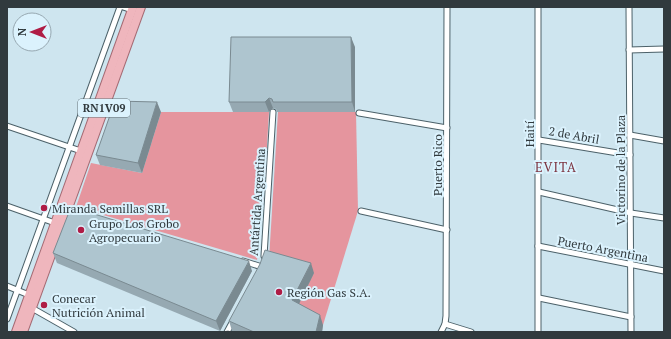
<svg xmlns="http://www.w3.org/2000/svg" width="671" height="339" font-family="'PT Serif',serif">
<style>
.green{fill:#e5959e}
.lines{fill:none;stroke-linecap:round;stroke-linejoin:round}
.minor-casing{stroke:#4c6169;stroke-width:7}
.primary-casing{stroke:#a56b74;stroke-width:10}
.minor{stroke:#fff;stroke-width:5}
.primary{stroke:#efb6bd;stroke-width:8}
.wall{fill:#96a9b2}
.shaded-wall{fill:#7a8a91}
.building{fill:#aec5cf;stroke:#7a8a91}
.poi-dot{fill:#af1c45;stroke:#dbf2fd;stroke-width:1.5}
.labels{text-anchor:middle;dominant-baseline:central;stroke-width:4;stroke-linejoin:round;paint-order:stroke}
.shield{fill:#dbf2fd;stroke:#647177;stroke-width:1}
.shield-label{font-size:11px;font-weight:bold;fill:#313a3e}
.street-label{font-size:12px;fill:#313a3e;stroke:#dbf2fd}
.poi-label{font-size:12px;fill:#313a3e;stroke:#dbf2fd;text-anchor:start}
.neighbourhood-label{font-size:13px;letter-spacing:1px;fill:#7d3541;stroke:#dbf2fd}
</style>
<rect width="100%" height="100%" fill="#cee5ef"/>
<g class="green">
<path d="M161,112H269L264,194L257,260L76,207L91,163L142,173Z"/>
<path d="M278,112H356L358,211L323,325L296,310L269,260Z"/>
</g>
<g class="lines">
<g class="minor-casing">
<g id="minor">
<path d="M123,7L132,10"/>
<path d="M629,7L631,332"/>
<path d="M629,50L664,49"/>
<path d="M359,113L447,128"/>
<path d="M7,126L81,151"/>
<path d="M630,135L664,141"/>
<path d="M539,140L630,155"/>
<path d="M539,192L631,213L664,218"/>
<path d="M7,206L55,223"/>
<path d="M361,211L447,230"/>
<path d="M538,246L664,271"/>
<path d="M264,256L273,112"/>
<path d="M243,261L262,267"/>
<path d="M7,286L29,295"/>
<path d="M539,298L631,317"/>
<path d="M30,307L74,332"/>
<path d="M7,319L120,7"/>
<path d="M445,324L471,332"/>
<path d="M227,332L233,321"/>
<path d="M441,332L445,324L446,316L447,7"/>
<path d="M538,332V7"/>
</g>
</g>
<g class="primary-casing">
<g id="primary">
<path d="M16,332L133,7"/>
<path d="M23,332L141,7"/>
</g>
</g>
<use href="#minor" class="minor"/>
<use href="#primary" class="primary"/>
</g>
<g class="wall">
<path d="M355,47V112H277L276,109L273,108L269,112H233L229,102Z"/>
<path d="M161,112L142,173L100,165L96,155Z"/>
<path d="M53,253L252,271L220,331L57,263Z"/>
<path d="M314,273L299,304L323,325L322,332H234L232,331L229,321Z"/>
</g>
<g class="shaded-wall">
<path d="M351,37L355,47V112L352,102Z"/>
<path d="M269,98L273,108L269,112L265,102Z"/>
<path d="M157,102L161,112L142,173L138,163Z"/>
<path d="M249,261L252,271L220,331L216,321Z"/>
<path d="M311,263L314,273L296,310L292,300Z"/>
<path d="M320,315L323,325L322,332H316Z"/>
</g>
<g class="building">
<path d="M231,37H351L352,102H273L272,99L269,98L265,102H229Z"/>
<path d="M115,101L157,102L138,163L96,155Z"/>
<path d="M71,207L249,261L216,321L53,253Z"/>
<path d="M265,250L311,263L292,300L320,315L316,332H254L229,321L260,264Z"/>
<path d="M228,331L231,332H223Z"/>
</g>
<g class="poi-dot">
<circle cx="44" cy="208" r="4"/>
<circle cx="81" cy="230" r="4"/>
<circle cx="279" cy="292" r="4"/>
<circle cx="44" cy="305" r="4"/>
</g>
<g class="labels">
<rect class="shield" x="78" y="99" width="52" height="18" rx="3"/>
<g class="shield-label">
<text x="104" y="108">RN1V09</text>
</g>
<g class="street-label">
<text transform="translate(529 134) rotate(-90)">Haití</text>
<text transform="translate(574 135) rotate(10)">2 de Abril</text>
<text transform="translate(437 165) rotate(-90)">Puerto Rico</text>
<text transform="translate(620 170) rotate(-90)">Victorino de la Plaza</text>
<text transform="translate(257 202) rotate(-86)">Antártida Argentina</text>
<text transform="translate(603 249) rotate(11)">Puerto Argentina</text>
</g>
<g class="poi-label">
<text x="52" y="208">Miranda Semillas SRL</text>
<text x="89" y="223">Grupo Los Grobo<tspan x="89" dy="14">Agropecuario</tspan></text>
<text x="287" y="292">Región Gas S.A.</text>
<text x="52" y="298">Conecar<tspan x="52" dy="14">Nutrición Animal</tspan></text>
</g>
<g class="neighbourhood-label">
<text x="556" y="167">EVITA</text>
</g>
</g>
<rect width="671" height="339" fill="none" stroke="#313a3e" stroke-width="16"/>
<g transform="translate(32 32) rotate(270)"><circle r="19" fill="#dbf2fd" stroke="#97a8b1"/>
<path d="M0-3L7 15L0 10L-7 15Z" fill="#af1c45"/>
<text y="-6" font-size="11" font-weight="bold" text-anchor="middle" fill="#313a3e">N</text>
</g>
</svg>
